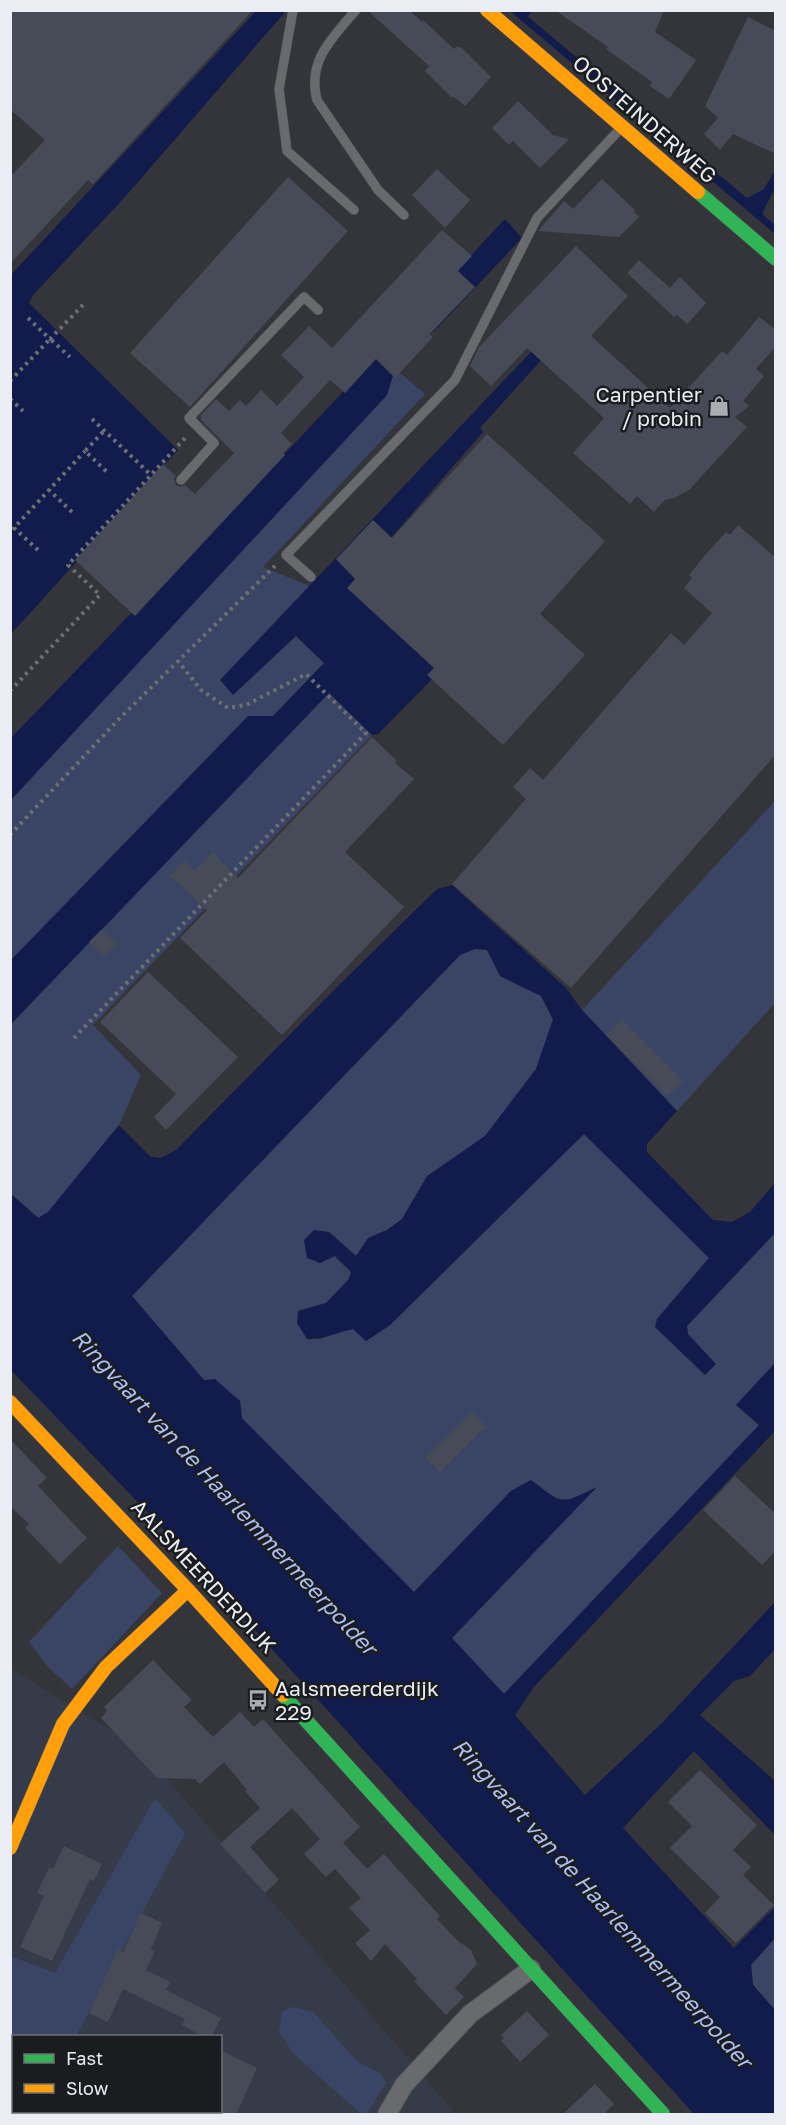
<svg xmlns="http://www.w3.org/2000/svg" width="786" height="2125" font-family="'Golos Text',sans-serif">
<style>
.built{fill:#353b49;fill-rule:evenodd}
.green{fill:#3a4565}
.water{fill:#111c4d}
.building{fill:#474b57}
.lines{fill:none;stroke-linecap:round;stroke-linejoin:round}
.lane-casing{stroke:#525358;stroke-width:10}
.street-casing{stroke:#525358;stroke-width:20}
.fast-casing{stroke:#525358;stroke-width:15}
.slow-casing{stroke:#525358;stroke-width:15}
.path{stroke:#6e6f73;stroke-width:4;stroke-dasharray:3 4.5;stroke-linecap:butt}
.lane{stroke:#696a6e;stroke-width:9}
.street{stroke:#696a6e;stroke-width:18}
.fast{stroke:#30b455;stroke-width:14}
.slow{stroke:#ff9f0a;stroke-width:14}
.labels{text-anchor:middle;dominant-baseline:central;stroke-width:5;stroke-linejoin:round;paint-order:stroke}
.street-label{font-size:21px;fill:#ebedf4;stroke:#1a1c20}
.poi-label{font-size:21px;fill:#ebedf4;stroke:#1a1c20;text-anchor:end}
.water-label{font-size:22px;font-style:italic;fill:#aabef1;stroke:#1a1c20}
</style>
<rect width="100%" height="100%" fill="#34353a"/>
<path class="built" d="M10,1668L140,1748L456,2114H11ZM14,2036H220V2112H14Z"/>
<g class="green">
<path d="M395,369L425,394L263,567L310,586L221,680L233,695L296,636L324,663L273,716L248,717L11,960L10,800L387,395Z"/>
<path d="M329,693L372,735L93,1025L141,1075L119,1125L48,1212L39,1218L11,1194V1024Z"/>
<path d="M775,801V1003L677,1111L582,1010Z"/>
<path d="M475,949L487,950L500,976L541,996L553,1020L536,1069L485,1136L428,1176L402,1219L387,1230L368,1238L356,1256L329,1232L334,1256L351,1272L349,1279L326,1303L298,1311L319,1340L337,1332L353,1329L366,1341L390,1325L584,1134L709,1258L657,1319L655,1327L705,1375L715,1364L688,1334L687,1326L775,1233V1363L736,1405L759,1425L504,1694L452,1638L595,1488L569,1500L553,1498L531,1480L511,1491L414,1592L241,1418L240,1401L204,1380L132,1296L460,955Z"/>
<path d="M118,1546L162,1593L72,1689L49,1668L29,1642Z"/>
<path d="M155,1798L185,1833L76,2036H14V2112H85L83,2114H11L10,1956L55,1973Z"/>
<path d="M775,1938V2010L753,1985L751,1965Z"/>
<path d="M292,2007L313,2012L357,2061L381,2074L386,2083L366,2114H361L293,2053L279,2032L282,2012Z"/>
</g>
<g class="water">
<path d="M256,11H286L125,197L33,295L29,303L178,450L11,634L10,276Z"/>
<path d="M510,11H531L528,17L747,198L764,189L775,170V188L762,214L775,225V234Z"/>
<path d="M505,219L522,238L439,326L395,369L387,395L11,800V738L294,444Z"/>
<path d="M584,296L580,317L480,428L483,432L350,585L441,670L378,734L372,735L329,693L11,1024V960L248,716H273L324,663L296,636L233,695L220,680Z"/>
<path d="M452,885L566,988L582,1010L677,1111L647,1144V1152L713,1220L732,1222L750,1212L775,1183V1233L687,1326L688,1334L716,1364L705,1375L655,1327L657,1319L709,1258L584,1134L390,1325L366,1341L353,1329C337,1332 323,1340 307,1339L297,1323L298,1311L326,1303L349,1279L351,1272L335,1256L320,1263L307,1258L304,1240L314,1230L329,1232L356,1256L368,1238L387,1230L402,1219L427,1176L485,1136L536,1069L553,1019L541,996L500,976L487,950L475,949L460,955L132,1296L204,1380L215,1379L240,1401L242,1418L414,1592L511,1491L531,1480C564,1504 558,1506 597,1487L452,1638L504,1694L759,1425L736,1405L775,1363V1431L533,1688L515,1715L585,1795L662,1723L775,1602V1649L750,1676L734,1681L700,1715L775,1781V1835L694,1751L623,1828L734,1948L775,1907V1938L751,1965L753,1985L775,2010V2114H694L152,1517L11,1370V1194L38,1218L48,1212L119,1125L151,1157L161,1158L176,1150L334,990L437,889Z"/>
</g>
<g class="building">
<path d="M10,10H253L93,184L88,180L10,264V177L45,140L10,109Z"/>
<path d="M367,10H409L422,22L423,20L454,49L457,46L460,48L461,47L491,77L465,106L453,96L452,98L425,71L429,66Z"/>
<path d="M555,10H664L655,32L696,60L669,99L650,86L652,82L606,49L608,47Z"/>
<path d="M748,17L776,31V154L733,134L720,150L704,134L718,118L705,106Z"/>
<path d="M518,101L553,135L569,139L540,168L513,141L509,145L492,128Z"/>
<path d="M437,169L470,200L445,228L412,195Z"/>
<path d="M288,177L348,231L190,407L130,353Z"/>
<path d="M602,179L635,210L634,212L639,217L619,237L538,231L564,201L573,209Z"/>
<path d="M442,230L472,256L458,271L475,287L430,334L433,337L395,378L376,359L345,393L330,380L281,433L292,444L283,453L285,455L135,616L75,560L163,464L176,476L174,479L176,485L180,487L185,485L195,494L234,453L200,419L202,418L200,416L216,399L229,411L240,400L246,406L261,390L277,406L304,377L281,355L309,326L332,348Z"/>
<path d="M576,246L628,296L591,336L670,408L722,351L727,355L759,317L776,330V346L756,369L764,376L743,401L749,406L735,417L747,427L689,490L674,498L665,500L654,512L637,496L630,504L573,453L604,418L527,348L491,386L470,366L479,347Z"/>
<path d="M639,260L670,288L680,277L706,303L687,324L677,315L674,317L627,273Z"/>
<path d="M487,434L605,541L540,614L585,655L503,745L427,675L434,668L347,588L355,579L336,559L373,520L392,538Z"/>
<path d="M738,525L776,558V754L571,988L452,884L526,799L513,787L530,768L543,780L671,633L684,645L712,613L684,588L692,578L689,575L706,554L726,532L730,535Z"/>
<path d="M372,737L397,761L395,763L414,779L345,852L404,907L282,1035L180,938L207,910L170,876L184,861L195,870L213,852L238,878Z"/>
<path d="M101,930L117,944L104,957L89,942Z"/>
<path d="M148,972L238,1057L166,1130L154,1117L176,1094L100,1022Z"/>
<path d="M622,1020L683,1081L667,1096L606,1035Z"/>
<path d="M472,1412L486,1427L440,1473L425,1458Z"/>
<path d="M10,1439L47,1478L38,1486L87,1538L60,1564L25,1528L29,1524L10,1506Z"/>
<path d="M735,1476L776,1514V1550L762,1565L703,1510Z"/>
<path d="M153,1660L192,1700L184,1707L213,1737L240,1712L254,1727L263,1719L360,1827L343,1843L367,1869L384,1854L440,1916L437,1919L458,1941L471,1950L477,1964L455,1988L464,1997L446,2015L414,1981L417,1979L385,1944L371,1961L355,1943L370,1930L349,1908L361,1898L335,1869L326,1877L304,1854L320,1839L292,1808L250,1847L279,1880L265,1893L220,1844L260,1808L245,1791L247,1790L224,1762L200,1784L195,1779L157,1778L101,1718L107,1711L104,1707Z"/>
<path d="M700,1770L757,1825L733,1850L751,1867L743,1875L774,1905L736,1943L705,1913L720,1897L670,1848L692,1826L668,1802Z"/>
<path d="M64,1846L102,1864L94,1881L90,1879L52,1961L20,1947L44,1896L37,1893L49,1868L53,1869Z"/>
<path d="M141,1913L162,1923L151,1949L155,1951L146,1970L170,1982L166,1990L221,2018L211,2037H204L182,2025L185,2019L123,1989L108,2022L89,2013L118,1949L123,1952Z"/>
<path d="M527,2011L549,2035L520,2062L501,2041L504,2038L501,2035Z"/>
<path d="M220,2050L257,2068L236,2115H220Z"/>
<path d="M595,2084L614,2104L603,2115H562Z"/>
</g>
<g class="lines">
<g class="lane-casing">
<g id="lane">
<path d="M293,10L279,89L287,151L354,210"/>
<path d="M356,10C332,38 307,61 317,100L378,190L404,215"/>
<path d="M181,480L214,443L189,418L304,297L318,310"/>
<path d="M311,577L286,555L455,380L537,218L620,129"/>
</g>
</g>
<g class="street-casing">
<path id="street" d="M387,2114L404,2085L470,2014L531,1969"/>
</g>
<g class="fast-casing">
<g id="fast">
<path d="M698,192L776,259"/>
<path d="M283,1695L663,2114"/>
</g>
</g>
<g class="slow-casing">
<g id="slow">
<path d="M487,10L698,192"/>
<path d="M10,1402L188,1590L283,1695"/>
<path d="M10,1848L63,1724L106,1667L188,1590"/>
</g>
</g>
<g class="path">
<path d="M28,318L50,339L83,305"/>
<path d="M10,381L50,339L70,357"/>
<path d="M10,399L23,411"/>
<path d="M92,419L151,475"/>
<path d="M103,432L85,451L108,473"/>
<path d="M72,512L49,490L85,451"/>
<path d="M38,550L14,528L49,490"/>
<path d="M10,691L100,595L68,565L186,437"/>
<path d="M10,835L119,719L275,566"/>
<path d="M74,1038L366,733L306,674L246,705L228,708L201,690L178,661"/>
</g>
<use href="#lane" class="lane"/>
<use href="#street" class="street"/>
<use href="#fast" class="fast"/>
<use href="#slow" class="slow"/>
</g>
<defs>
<g id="shop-bare" transform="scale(1.62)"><path d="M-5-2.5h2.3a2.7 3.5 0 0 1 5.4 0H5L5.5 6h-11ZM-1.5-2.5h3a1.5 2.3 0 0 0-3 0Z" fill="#abadb3" stroke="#1a1c20" stroke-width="2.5" paint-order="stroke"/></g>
<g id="bus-bare" transform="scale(1.62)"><path d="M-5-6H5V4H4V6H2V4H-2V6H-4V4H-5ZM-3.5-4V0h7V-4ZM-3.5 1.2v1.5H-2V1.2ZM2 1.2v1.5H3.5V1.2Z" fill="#abadb3" stroke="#1a1c20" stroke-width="2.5" paint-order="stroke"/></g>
</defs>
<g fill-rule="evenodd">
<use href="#shop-bare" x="719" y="406"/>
<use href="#bus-bare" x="258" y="1700"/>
</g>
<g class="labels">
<g class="street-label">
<text transform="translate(645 119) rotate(41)">OOSTEINDERWEG</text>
<text transform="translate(204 1576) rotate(47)">AALSMEERDERDIJK</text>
</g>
<g class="poi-label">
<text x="702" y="394">Carpentier<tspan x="702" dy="24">/ probin</tspan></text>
<text x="275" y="1688" text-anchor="start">Aalsmeerderdijk<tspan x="275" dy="24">229</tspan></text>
</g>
<g class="water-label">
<text transform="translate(225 1492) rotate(47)">Ringvaart van de Haarlemmermeerpolder</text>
<text transform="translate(603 1903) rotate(48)">Ringvaart van de Haarlemmermeerpolder</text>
</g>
</g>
<rect width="786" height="2125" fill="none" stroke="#ebedf4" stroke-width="24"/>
<rect x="12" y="2035" width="210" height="78" fill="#1a1c20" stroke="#6e7075" stroke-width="1.5"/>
<rect x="24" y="2054" width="30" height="9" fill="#30b455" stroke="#6e7075" stroke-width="1.5"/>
<text x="66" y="2065" font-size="18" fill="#ebedf4">Fast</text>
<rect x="24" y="2084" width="30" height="9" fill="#ff9f0a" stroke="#6e7075" stroke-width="1.5"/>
<text x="66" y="2095" font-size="18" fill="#ebedf4">Slow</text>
</svg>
